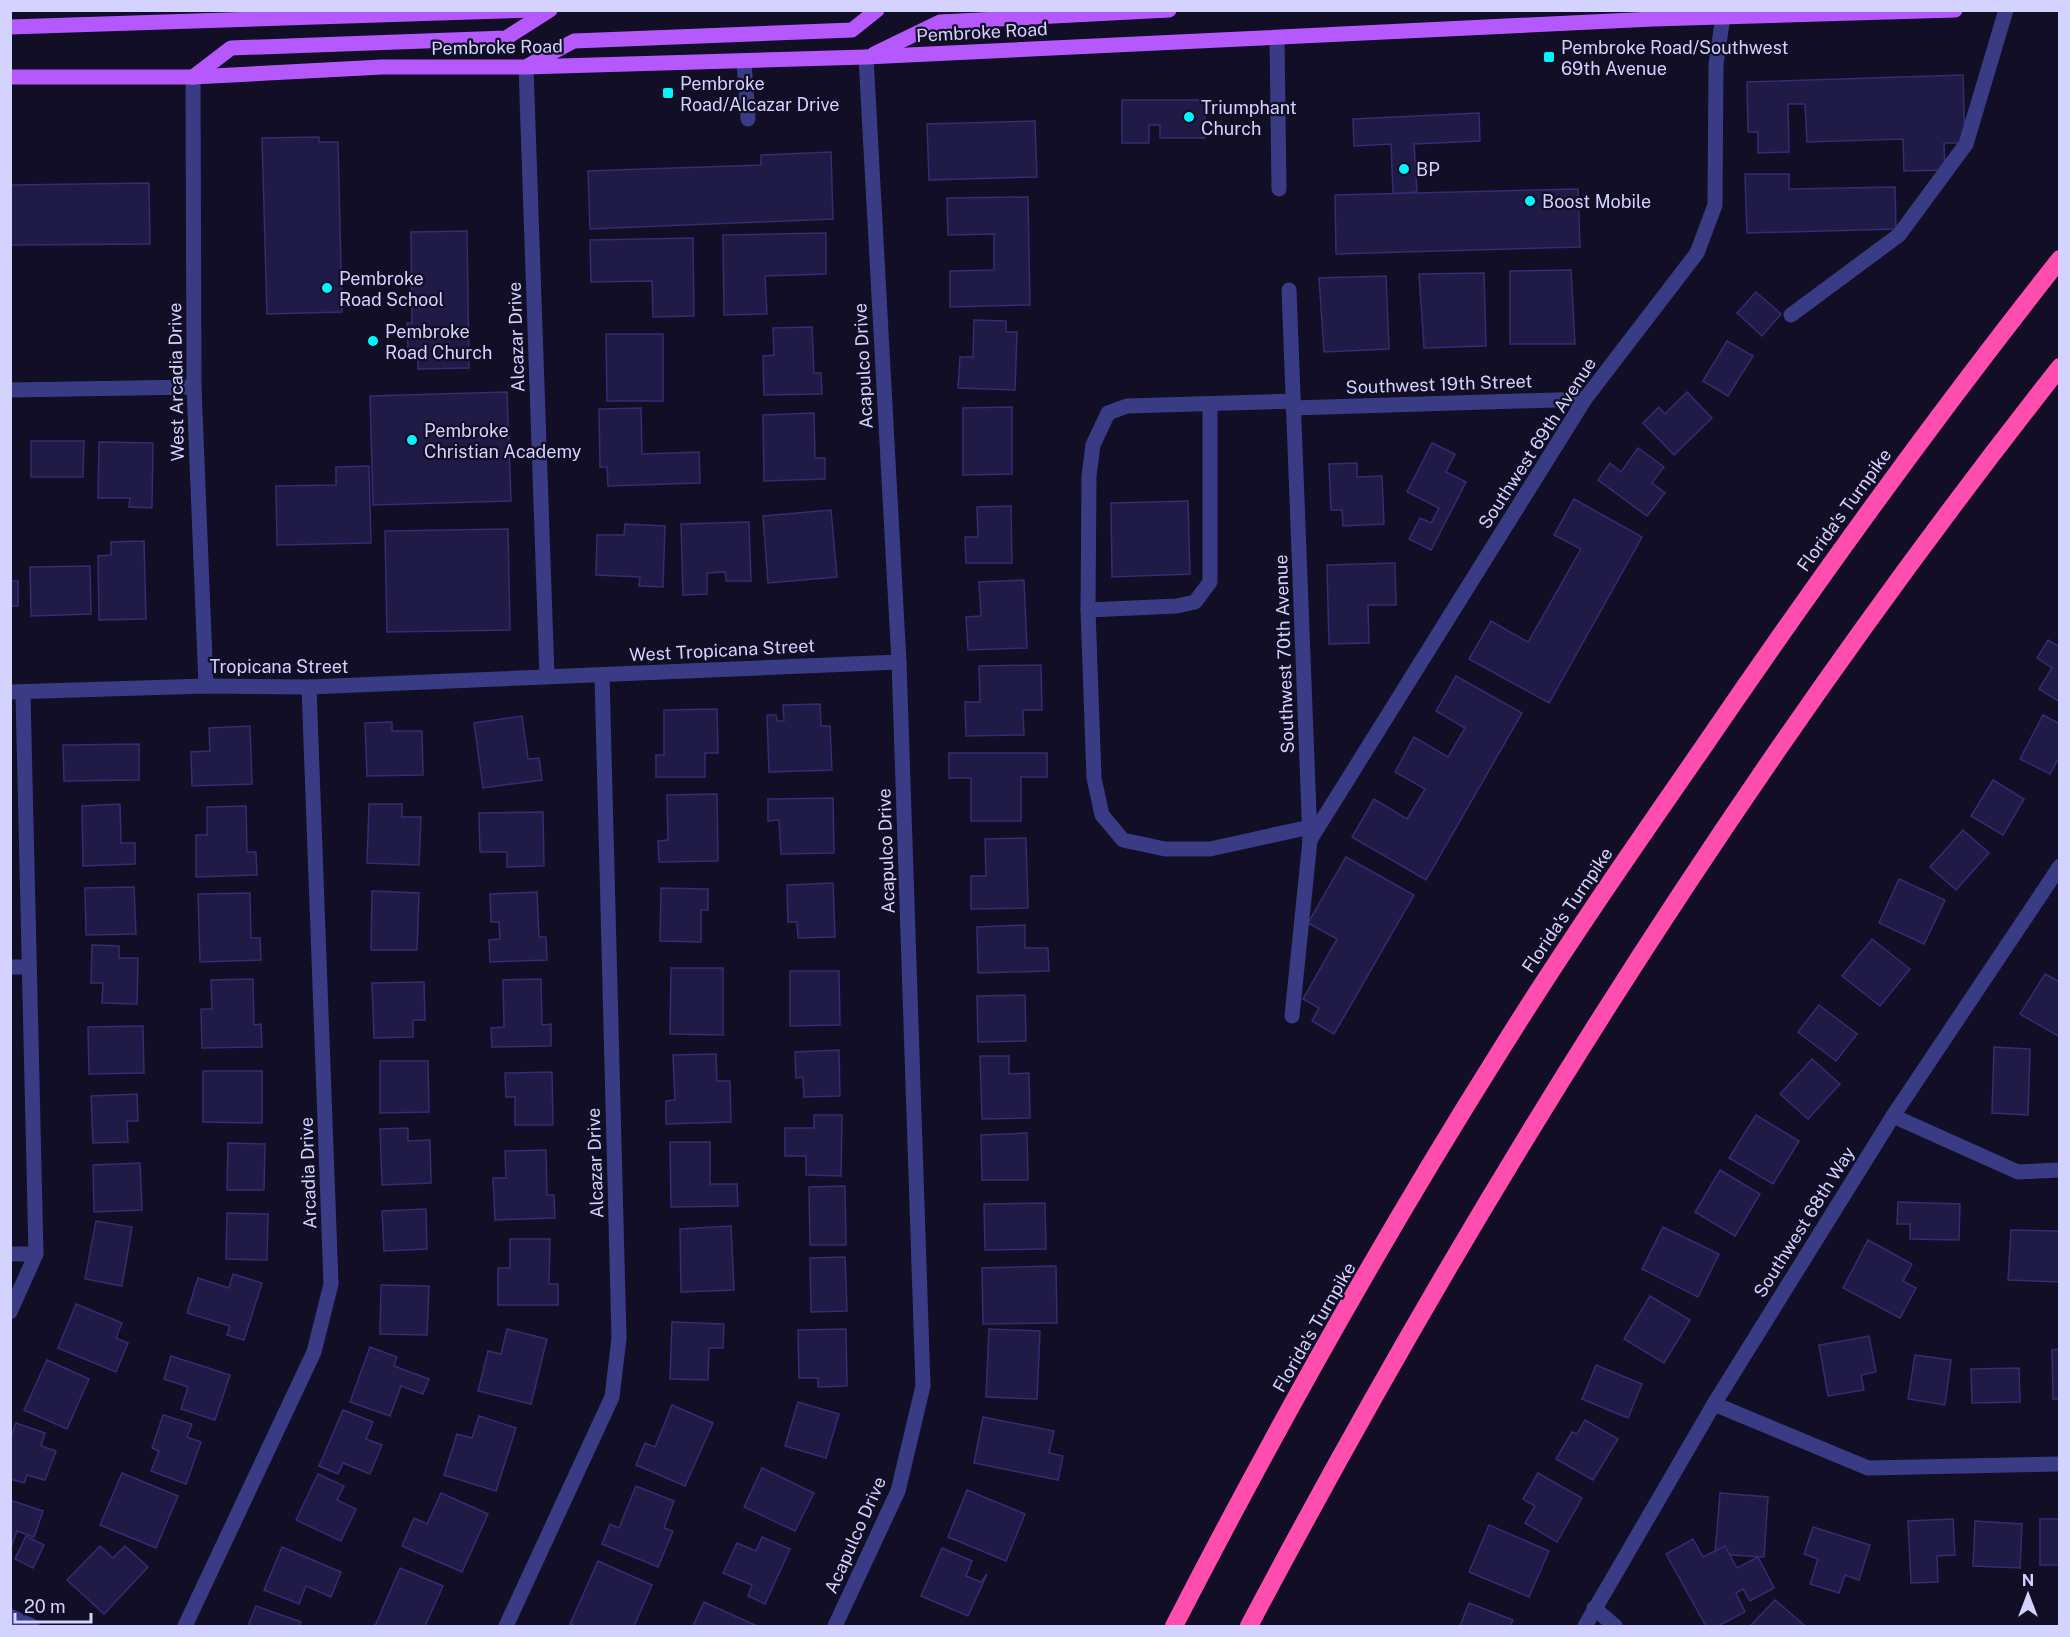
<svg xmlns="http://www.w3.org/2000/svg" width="2070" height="1637" font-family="'Public Sans',sans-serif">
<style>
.building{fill:#201a46;stroke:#352c72;stroke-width:1.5}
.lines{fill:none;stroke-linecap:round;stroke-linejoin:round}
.minor{stroke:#393c84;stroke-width:15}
.major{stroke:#b559ff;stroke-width:15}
.highway{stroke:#ff4daf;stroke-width:18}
.poi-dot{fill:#00f6fd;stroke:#110e25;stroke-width:2}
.labels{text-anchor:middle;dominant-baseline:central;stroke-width:4.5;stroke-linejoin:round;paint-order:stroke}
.street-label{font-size:18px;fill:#d4d2ff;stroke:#110e25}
.poi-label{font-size:18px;fill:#d4d2ff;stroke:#110e25;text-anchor:start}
</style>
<rect width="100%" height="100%" fill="#110e25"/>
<g class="building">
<path d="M1963,75L1965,143H1944L1945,170L1904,171L1903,139L1807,142L1805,104H1788L1789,152L1758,153V132H1748L1747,82Z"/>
<path d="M1122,100H1205V138H1160V125H1149V143H1122Z"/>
<path d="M1479,113L1480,141L1414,144L1417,192L1393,194L1391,144L1354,146L1353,119Z"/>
<path d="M1035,121L1037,177L929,180L927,124Z"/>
<path d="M319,137V142H338L342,312L267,314L262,138Z"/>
<path d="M831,152L833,219L590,229L588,171L761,165V155Z"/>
<path d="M1745,174H1789V189L1895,187L1896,229L1747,233Z"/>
<path d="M149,183L150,244L10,245V185Z"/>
<path d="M1578,189L1580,247L1336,254L1335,195Z"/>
<path d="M1028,197L1030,305L950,307V271L994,270V234L948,235L947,198Z"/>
<path d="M467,231L469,368L418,369V351H408L407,323H412L411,232Z"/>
<path d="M826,233V274L765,276L767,314L724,315L723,235Z"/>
<path d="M693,238L694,316L653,317L652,281L591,282L590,240Z"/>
<path d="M1571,270L1575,344H1510V271Z"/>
<path d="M1484,273L1486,346L1424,348L1419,274Z"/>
<path d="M1386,276L1389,349L1324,352L1319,278Z"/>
<path d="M1756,292L1781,314L1762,336L1737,313Z"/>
<path d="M974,320L1006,321V332H1017L1015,390L958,388L960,357H973Z"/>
<path d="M812,327L814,373H821L822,394L764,395L763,356L774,355L773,328Z"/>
<path d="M606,334H663V401H607Z"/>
<path d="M1727,341L1753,356L1728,396L1703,381Z"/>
<path d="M507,392L511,501L373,505L370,396Z"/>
<path d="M1687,392L1712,418L1674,455L1643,423L1659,407L1665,414Z"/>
<path d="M1012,407V474L963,475V408Z"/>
<path d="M641,408L642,454L699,452L700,483L608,486L607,467H600L599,409Z"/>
<path d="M814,413L815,458H825V479L764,481L763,415Z"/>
<path d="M31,441H84L83,477H31Z"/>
<path d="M99,442L153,443L152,508L129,507L130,498H98Z"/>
<path d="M1432,443L1455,454L1446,472L1466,482L1431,550L1409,539L1420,518L1431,523L1439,508L1407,492Z"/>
<path d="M1638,448L1664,467L1652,483L1665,493L1647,516L1598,480L1610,463L1621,472Z"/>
<path d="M1357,463V477L1382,476L1384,524L1343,526L1342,510H1331L1329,464Z"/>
<path d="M369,466L371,543L277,545L276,486L336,485V467Z"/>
<path d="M1574,499L1642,537L1549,703L1469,659L1491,621L1528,642L1581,549L1554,535Z"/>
<path d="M1188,501L1190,574L1112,577L1111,503Z"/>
<path d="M1011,506L1012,563H966L965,537H978L977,507Z"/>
<path d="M831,510L837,577L768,583L763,516Z"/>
<path d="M749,522L751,581H726L725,572L707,573V594L683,595L681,524Z"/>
<path d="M625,524L665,526L663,587L639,586L640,577L596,575L597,535H624Z"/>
<path d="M508,529L510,630L387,632L385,531Z"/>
<path d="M144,541L146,619L99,620L98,556L111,555V542Z"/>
<path d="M1395,563L1396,605H1368L1369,643L1329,644L1327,565Z"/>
<path d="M90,566L91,614L31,616L30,567Z"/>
<path d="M1024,580L1027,648L968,650L966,617L981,616L979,582Z"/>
<rect x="10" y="581" width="8" height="25"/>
<path d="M2048,640L2060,647V702L2039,689L2052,668L2037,658Z"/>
<path d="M1041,665L1042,710H1023L1024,735L966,736L965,702H980L979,666Z"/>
<path d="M1456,676L1522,713L1426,880L1352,837L1374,799L1407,819L1425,789L1395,772L1414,737L1448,757L1465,728L1436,711Z"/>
<path d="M820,704L821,726H830L832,770L769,772L767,715H776L777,721H784L783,705Z"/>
<path d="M717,709L718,753H705V777H656V755H664V710Z"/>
<path d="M2043,715L2060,724V756L2050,774L2020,759Z"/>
<path d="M522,716L528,759L539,758L542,780L483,788L474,723Z"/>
<path d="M392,722V731H422L423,775L367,776L365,723Z"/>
<path d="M250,726L252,784L192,786L191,752L210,751L209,728Z"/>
<path d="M139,744V780L64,781L63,745Z"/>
<path d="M949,753H1047V777H1021V821H971V778H949Z"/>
<path d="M1993,780L2024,799L2003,835L1971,816Z"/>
<path d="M717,794L718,861L659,862L658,841L668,840L667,795Z"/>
<path d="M833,798L834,853L781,854L779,820L768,821V799Z"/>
<path d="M120,804L121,843H135V864L83,866L82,806Z"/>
<path d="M369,804H402V817H421L419,865L367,863Z"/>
<path d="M246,806L247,852H256L257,875L196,877V835H207V807Z"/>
<path d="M543,812L544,866L507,867V852H480L479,813Z"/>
<path d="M1963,830L1989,853L1956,890L1930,867Z"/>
<path d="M1026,838L1028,908L971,909V876H986L985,839Z"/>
<path d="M1346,857L1414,895L1334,1034L1312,1021L1319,1008L1303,999L1337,939L1308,923Z"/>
<path d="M1899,879L1945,900L1924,944L1879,923Z"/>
<path d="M833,883L835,937L798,938L797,922H788L787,885Z"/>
<path d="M134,887L136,934L86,935L85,888Z"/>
<path d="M661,888L708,889V910H701V942L660,941Z"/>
<path d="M372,891L419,893L417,950H371Z"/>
<path d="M537,892L539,937H546L547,960L490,962L489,940L500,939L499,922H491L490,894Z"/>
<path d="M250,893L251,938H260L261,960L200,962L198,894Z"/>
<path d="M1025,925V948H1048L1049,971L978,973L977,927Z"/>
<path d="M1872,939L1910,969L1880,1006L1842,976Z"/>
<path d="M92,945L119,946V958H138L137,1004L102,1003L103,983H91Z"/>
<path d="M671,968H723V1035L670,1034Z"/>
<path d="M790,971H839L840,1025L790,1026Z"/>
<path d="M2045,974L2060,982V1037L2020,1014Z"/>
<path d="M253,979L254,1025L261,1024L262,1047L202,1048L201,1009H212L211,980Z"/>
<path d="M541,979L542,1025L551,1024V1046L492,1047L491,1028L504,1027L503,980Z"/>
<path d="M424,982L425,1020H413V1037L374,1038L372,983Z"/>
<path d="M1025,995L1026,1041L978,1042L977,996Z"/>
<path d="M1819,1005L1857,1034L1836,1061L1798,1032Z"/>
<path d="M143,1026L144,1073L89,1074L88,1027Z"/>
<path d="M1994,1047L2030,1049L2028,1115L1992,1113Z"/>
<path d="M839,1050L840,1096L804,1097L803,1077L796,1078L795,1052Z"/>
<path d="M716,1054L717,1081H730L731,1122L666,1124V1101L675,1100L673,1055Z"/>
<path d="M980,1056H1009V1074L1029,1073L1030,1118L982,1119Z"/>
<path d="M1812,1059L1840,1084L1808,1119L1780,1094Z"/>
<path d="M380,1061H428L429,1112L380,1113Z"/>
<path d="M203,1071H262V1123L203,1122Z"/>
<path d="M552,1072L553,1125H515V1097H506L505,1073Z"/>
<path d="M137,1094L138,1121H127L128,1142L93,1143L91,1096Z"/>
<path d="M814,1115H842L841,1176L806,1175V1156H785V1128H814Z"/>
<path d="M1756,1115L1799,1141L1773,1184L1729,1158Z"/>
<path d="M408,1128V1141L430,1140L431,1183L382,1185L380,1129Z"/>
<path d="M1027,1133L1028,1180H982L981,1135Z"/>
<path d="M670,1142H710V1184H737L738,1206L671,1207Z"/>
<path d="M228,1143L265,1144L264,1190H227Z"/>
<path d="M546,1150L547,1195H554L555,1218L495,1220L493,1178H506L505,1151Z"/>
<path d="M140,1163L142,1210L94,1212L93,1165Z"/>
<path d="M1720,1170L1760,1194L1735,1236L1695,1212Z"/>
<path d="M845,1186L846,1245H810L809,1187Z"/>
<path d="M1898,1202L1960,1204L1959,1240L1910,1239V1224H1897Z"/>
<path d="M1045,1203L1046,1249L985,1250L984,1204Z"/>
<path d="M426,1209L427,1249L384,1251L382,1211Z"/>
<path d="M227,1213L268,1214L267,1260L226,1259Z"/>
<path d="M96,1221L132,1227L122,1286L85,1279Z"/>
<path d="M731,1226L734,1290L681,1292L680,1229Z"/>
<path d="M1663,1227L1719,1254L1698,1297L1642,1269Z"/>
<path d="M2011,1230L2060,1231V1282L2008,1280Z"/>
<path d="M510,1239H550L549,1284H558V1305H498V1268H510Z"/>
<path d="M1868,1240L1912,1264L1903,1281L1916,1288L1900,1318L1843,1288Z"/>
<path d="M845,1257L847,1311L811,1312L810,1258Z"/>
<path d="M1056,1266L1057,1323L983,1324L982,1268Z"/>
<path d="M233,1274L262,1283L244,1340L227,1335L230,1326L187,1313L198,1278L229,1288Z"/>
<path d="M381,1285L429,1286L427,1335L380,1334Z"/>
<path d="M1650,1296L1690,1320L1664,1363L1624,1339Z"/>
<path d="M76,1304L122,1323L116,1338L128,1343L116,1372L58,1348Z"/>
<path d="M672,1322L724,1324L723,1348H709L708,1380L670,1379Z"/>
<path d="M507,1329L547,1339L531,1404L478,1391L488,1351L501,1354Z"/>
<path d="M846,1329L847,1386L818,1387V1378H799L798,1330Z"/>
<path d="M989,1329L1040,1331L1037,1399L986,1397Z"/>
<path d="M1869,1336L1876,1372L1861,1375L1864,1390L1828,1396L1819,1345Z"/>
<path d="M370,1347L397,1357L394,1366L429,1379L423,1394L401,1386L390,1416L350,1402Z"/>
<path d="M2060,1349V1399H2053L2052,1350Z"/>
<path d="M1915,1355L1951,1360L1945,1405L1908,1399Z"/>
<path d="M171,1356L230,1375L215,1420L181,1409L188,1387L164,1379Z"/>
<path d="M47,1360L89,1379L67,1429L24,1410Z"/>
<path d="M1596,1365L1642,1384L1628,1418L1582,1399Z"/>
<path d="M2019,1368L2020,1402L1972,1403L1971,1369Z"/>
<path d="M798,1402L839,1414L826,1458L785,1446Z"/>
<path d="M672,1405L713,1423L685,1486L636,1465L645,1443L655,1447Z"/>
<path d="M343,1410L373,1422L366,1439L382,1445L370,1474L343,1463L338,1474L319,1466Z"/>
<path d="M163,1415L192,1424L187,1437L201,1442L186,1484L151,1471L159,1451L152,1448Z"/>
<path d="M479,1416L516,1428L496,1491L444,1475L457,1434L472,1438Z"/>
<path d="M983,1417L1054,1431L1049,1453L1063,1456L1058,1480L974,1463Z"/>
<path d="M1585,1420L1618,1439L1593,1480L1556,1459L1572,1432L1577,1434Z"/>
<path d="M16,1423L45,1433L41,1446L56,1451L45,1480L27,1475L24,1483L10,1479V1439Z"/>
<path d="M762,1468L814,1493L795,1531L744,1507Z"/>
<path d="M122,1473L178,1496L156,1548L100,1525Z"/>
<path d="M1538,1473L1582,1498L1557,1542L1525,1523L1535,1506L1523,1499Z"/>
<path d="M318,1474L344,1486L337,1500L356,1509L341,1541L296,1520Z"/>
<path d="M636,1486L674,1501L664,1528L673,1531L658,1567L602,1544L610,1524L619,1528Z"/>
<path d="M967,1490L1025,1514L1006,1561L948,1537Z"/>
<path d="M441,1493L488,1514L462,1572L402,1546L414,1518L427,1524Z"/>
<path d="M1720,1493L1768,1497L1764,1557L1715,1554Z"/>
<path d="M10,1500L43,1511L34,1537L17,1531L10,1550Z"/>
<path d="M1953,1519L1955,1555L1937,1556L1938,1582L1911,1583L1908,1521Z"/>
<rect x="2040" y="1519" width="20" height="46"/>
<path d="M1975,1521L2022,1524L2020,1568L1973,1566Z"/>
<path d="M1489,1525L1549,1551L1529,1597L1469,1572Z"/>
<path d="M1813,1527L1870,1545L1859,1580L1845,1575L1839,1593L1810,1584L1818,1559L1804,1554Z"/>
<path d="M26,1536L44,1545L33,1568L15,1559Z"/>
<path d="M762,1537L790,1549L765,1604L748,1596L752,1585L723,1573L737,1543L756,1551Z"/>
<path d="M1693,1539L1703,1557L1725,1546L1737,1568L1758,1557L1774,1588L1750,1601L1743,1589L1736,1593L1745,1612L1718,1626H1706L1666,1554Z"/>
<path d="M100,1546L113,1558L125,1546L148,1567L104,1614L67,1580Z"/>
<path d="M282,1547L341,1572L331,1597L306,1586L299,1604L264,1590Z"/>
<path d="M942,1548L972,1561L966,1576L981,1582L987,1574L968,1616L921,1596Z"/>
<path d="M598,1561L652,1585L634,1626H577L570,1624Z"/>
<path d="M400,1568L443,1586L425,1626H375Z"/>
<path d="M1775,1600L1805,1626H1750Z"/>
<path d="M704,1602L757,1626H693Z"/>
<path d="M1469,1603L1513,1620L1510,1626H1460Z"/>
<path d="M256,1606L301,1622L299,1626H248Z"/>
</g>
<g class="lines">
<g class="minor">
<path d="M1277,38L1279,189"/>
<path d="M744,61L748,119"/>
<path d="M526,67L547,677"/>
<path d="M193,77L194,387L206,686"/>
<path d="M1289,290L1310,840L1292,1016"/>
<path d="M1791,315L1899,235L1966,144L2006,10"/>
<path d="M10,390L194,387"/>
<path d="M1293,401L1127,406L1108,413L1093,445L1089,476L1088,610L1094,778L1102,815L1123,840L1165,849H1210L1310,827"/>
<path d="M1293,408L1585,399"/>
<path d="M1088,610L1177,606L1195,602L1210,582V404"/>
<path d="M10,692L206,686L309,687L899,662"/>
<path d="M1310,840L1585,399L1697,253L1715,205L1716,64L1724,10"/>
<path d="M10,967H29"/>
<path d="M1893,1116L2018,1172L2060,1170"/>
<path d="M10,1254H36"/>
<path d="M10,1312L36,1254L23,694"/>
<path d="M1714,1404L1868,1468L2060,1464"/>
<path d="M1594,1608L1615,1626"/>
<path d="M10,1616L32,1626"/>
<path d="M185,1626L314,1352L331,1284L309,687"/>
<path d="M506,1626L612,1397L619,1338L602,675"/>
<path d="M835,1626L898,1491L923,1386L899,662L866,57"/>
<path d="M1585,1626L1714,1404L1893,1116L2060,866"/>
</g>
<g class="major">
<path d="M10,27L532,10"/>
<path d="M874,54L940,22L1169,10"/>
<path d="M529,65L574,41L852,30L877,10"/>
<path d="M10,77H193L382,67H526L866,57L1653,19L1955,10"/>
<path d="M193,77L231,48L506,38L550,10"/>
</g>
<g class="highway">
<path d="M1174,1626C1273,1434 1382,1239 1497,1056C1562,951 1632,850 1702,749C1816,582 1934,418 2060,259"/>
<path d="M1249,1626C1482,1185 1751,759 2060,367"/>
</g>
</g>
<g class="poi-dot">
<rect x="1543" y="51" width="12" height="12" rx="3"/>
<rect x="662" y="87" width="12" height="12" rx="3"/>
<circle cx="1189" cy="117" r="6"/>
<circle cx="1404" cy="169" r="6"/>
<circle cx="1530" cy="201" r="6"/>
<circle cx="327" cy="288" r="6"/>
<circle cx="373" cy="341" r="6"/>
<circle cx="412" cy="440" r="6"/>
</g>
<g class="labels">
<g class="street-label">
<text transform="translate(982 32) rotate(-3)">Pembroke Road</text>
<text transform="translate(497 47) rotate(-1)">Pembroke Road</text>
<text transform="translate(516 337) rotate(-92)">Alcazar Drive</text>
<text transform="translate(863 366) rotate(-93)">Acapulco Drive</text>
<text transform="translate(176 382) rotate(-91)">West Arcadia Drive</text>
<text transform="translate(1439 384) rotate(-2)">Southwest 19th Street</text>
<text transform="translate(1537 443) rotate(-57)">Southwest 69th Avenue</text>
<text transform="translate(1844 510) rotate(-54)">Florida's Turnpike</text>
<text transform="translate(722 650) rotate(-3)">West Tropicana Street</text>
<text transform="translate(1284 654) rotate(-92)">Southwest 70th Avenue</text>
<text x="279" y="666">Tropicana Street</text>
<text transform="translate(886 851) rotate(-92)">Acapulco Drive</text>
<text transform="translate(1567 910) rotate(-56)">Florida's Turnpike</text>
<text transform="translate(595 1163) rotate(-92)">Alcazar Drive</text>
<text transform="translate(308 1173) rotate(-92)">Arcadia Drive</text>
<text transform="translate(1804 1222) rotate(-58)">Southwest 68th Way</text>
<text transform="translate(1314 1327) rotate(-60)">Florida's Turnpike</text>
<text transform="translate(855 1535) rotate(-66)">Acapulco Drive</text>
</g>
<g class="poi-label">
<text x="1561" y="47">Pembroke Road/Southwest<tspan x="1561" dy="21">69th Avenue</tspan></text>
<text x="680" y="83">Pembroke<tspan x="680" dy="21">Road/Alcazar Drive</tspan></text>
<text x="1201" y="107">Triumphant<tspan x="1201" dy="21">Church</tspan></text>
<text x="1416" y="169">BP</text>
<text x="1542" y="201">Boost Mobile</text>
<text x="339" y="278">Pembroke<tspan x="339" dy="21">Road School</tspan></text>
<text x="385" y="331">Pembroke<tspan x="385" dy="21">Road Church</tspan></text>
<text x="424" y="430">Pembroke<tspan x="424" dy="21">Christian Academy</tspan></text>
</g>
</g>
<rect width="2070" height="1637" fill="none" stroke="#d4d2ff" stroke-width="24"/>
<g transform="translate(2028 1595)" stroke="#110e25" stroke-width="4.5" paint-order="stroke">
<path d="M0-4.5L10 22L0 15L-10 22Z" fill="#d4d2ff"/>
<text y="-9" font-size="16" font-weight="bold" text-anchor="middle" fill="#d4d2ff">N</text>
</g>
<path d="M15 1613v9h76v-9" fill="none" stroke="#d4d2ff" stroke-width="3"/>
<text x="24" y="1613" font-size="18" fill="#d4d2ff" stroke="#110e25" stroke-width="4.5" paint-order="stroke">20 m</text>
</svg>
